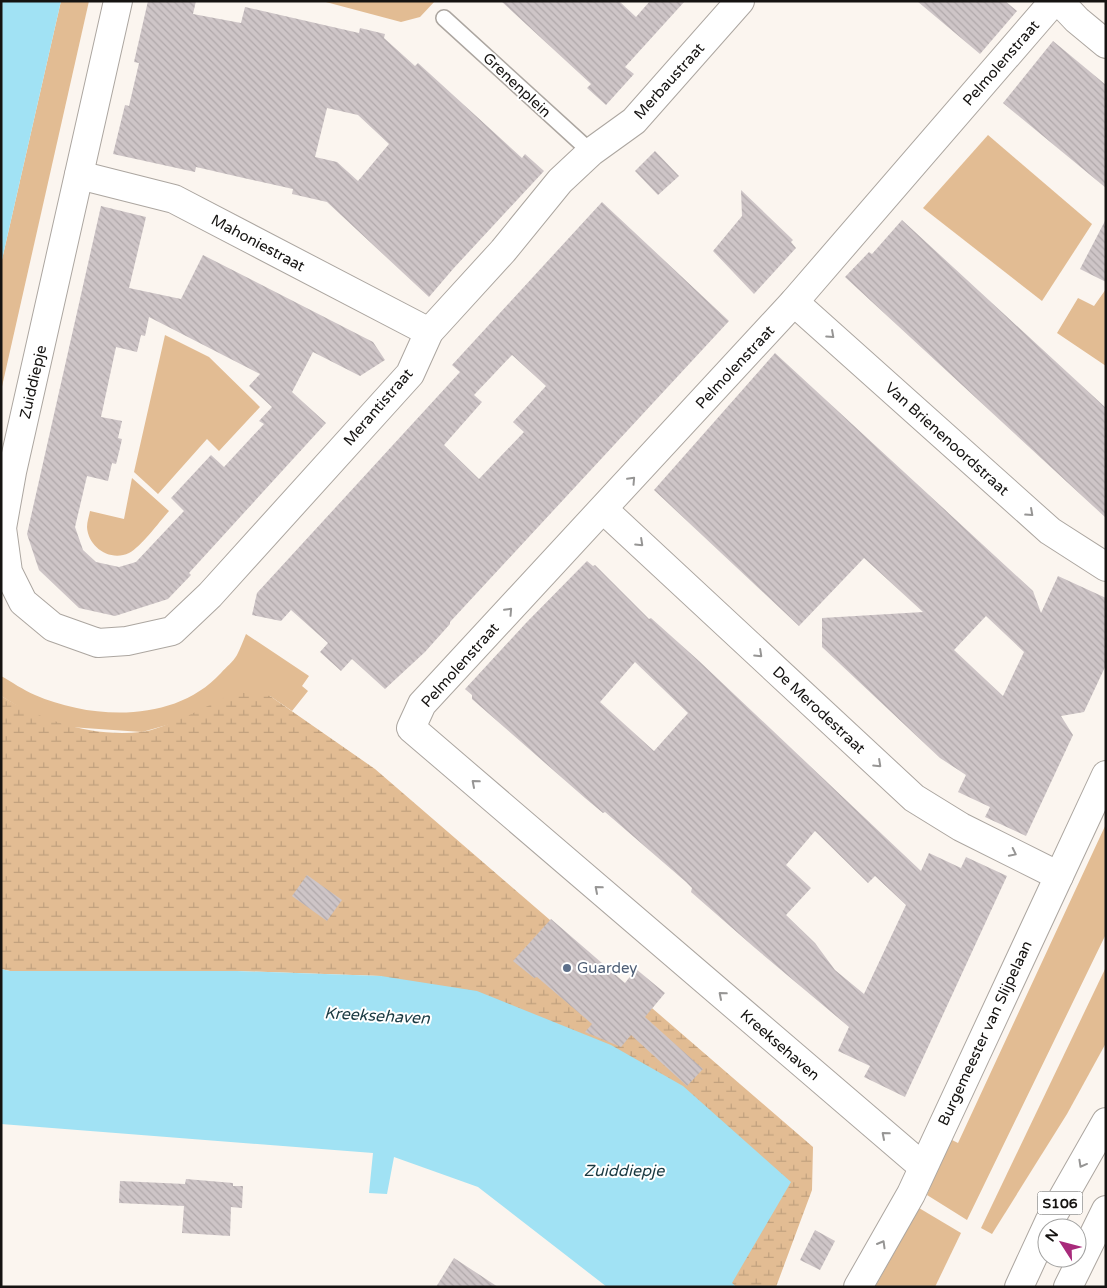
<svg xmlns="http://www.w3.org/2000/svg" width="1107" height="1288" font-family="'Varela Round',sans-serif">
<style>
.green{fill:#e2bc93}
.wetland{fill:url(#wetland-marsh)}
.water{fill:#a1e2f4}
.building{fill:url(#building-back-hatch);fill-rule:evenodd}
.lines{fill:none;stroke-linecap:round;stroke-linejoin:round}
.service-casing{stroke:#aca6a0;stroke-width:18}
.minor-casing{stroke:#aca6a0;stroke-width:30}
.primary-casing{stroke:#aca6a0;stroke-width:30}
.motorway-casing{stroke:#aca6a0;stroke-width:30}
.service{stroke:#fff;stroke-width:15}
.minor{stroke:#fff;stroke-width:28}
.primary{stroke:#fff;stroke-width:28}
.motorway{stroke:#fff;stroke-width:28}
.oneway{stroke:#969594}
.service-dot{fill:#5c6f8a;stroke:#fff;stroke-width:2}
.labels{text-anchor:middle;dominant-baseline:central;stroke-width:4;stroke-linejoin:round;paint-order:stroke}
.shield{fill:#fff;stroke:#5b5a58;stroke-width:1}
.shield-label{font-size:14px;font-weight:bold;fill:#151311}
.street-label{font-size:15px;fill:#151311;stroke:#fff}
.service-label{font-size:15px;fill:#4e5e75;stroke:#fff;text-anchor:start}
.water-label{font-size:16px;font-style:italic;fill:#193941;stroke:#fff}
</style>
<defs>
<pattern id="wetland-marsh" width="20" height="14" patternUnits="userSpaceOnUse" patternTransform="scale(1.25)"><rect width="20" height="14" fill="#e2bc93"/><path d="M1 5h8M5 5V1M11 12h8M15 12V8" fill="none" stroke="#c1a17e"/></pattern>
<pattern id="building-back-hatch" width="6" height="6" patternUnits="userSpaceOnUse" patternTransform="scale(1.25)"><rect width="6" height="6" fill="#cec5c7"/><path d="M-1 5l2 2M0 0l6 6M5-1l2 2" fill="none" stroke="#b0a8aa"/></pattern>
</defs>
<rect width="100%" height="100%" fill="#fbf5ef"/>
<g class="green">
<path d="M61,1H89L1,391V264Z"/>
<path d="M322,1H435L420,17L401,22Z"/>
<path d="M988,135L1092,224L1042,301L923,208Z"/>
<path d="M1106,289V366L1057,333L1078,298L1094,306Z"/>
<path d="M165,335L209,357L260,407L219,451L207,439L158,494L134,472Z"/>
<path d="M132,478L169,511C159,522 141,547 129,553C110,562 88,547 87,527C87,522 89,516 90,511L124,519Z"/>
<path d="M246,634L309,676L302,686L308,691L292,711L270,696L142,732L70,727L31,714L1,696V676C12,682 23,690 35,695C93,720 175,723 221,673C226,667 233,662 237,655C240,649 243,641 246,634Z"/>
<path d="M1106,824V934L967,1220L927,1195L950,1139L958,1143Z"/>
<path d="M1106,967V1043L1067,1114L992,1234L981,1228Z"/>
<path d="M919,1208L961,1233L935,1287H875Z"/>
</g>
<path class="wetland" d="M236,692L270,696L375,769L813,1147L812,1190L776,1287H736L381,976L237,971H10L1,969V696C44,721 90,737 141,732C163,730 213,703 236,692Z"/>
<g class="water">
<path d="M1,1H61L1,264Z"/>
<path d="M1,969L10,971H237L381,976L477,991L611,1045L683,1086L791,1182L732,1283L736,1287H607L478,1187L394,1157L387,1194L369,1193L373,1153L1,1124Z"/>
</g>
<g class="building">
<path d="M148,1H196L193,14L241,23L245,7L359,33L360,28L385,34L384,38L415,66L418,63L522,158L525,154L544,171L453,269L429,297L327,202L292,194L293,189L248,179L196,167L195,172L113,154L125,105L129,106L139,63L134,62ZM327,108L358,115L389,144L358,181L337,162L315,157Z"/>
<path d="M501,1H619L636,17L650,1H685L625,67L634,74L606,105L587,88L591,84Z"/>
<path d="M917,1H1005L1017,11L980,54Z"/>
<path d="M1053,41L1106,85V188L1003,103Z"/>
<path d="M655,151L679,176L658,195L635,171Z"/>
<path d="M741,190L793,240L791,242L796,248L754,294L713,251L742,216Z"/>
<path d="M602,202L729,321L450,622V624L425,652L385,689L352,659L341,671L320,652L328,643L291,610L281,621L252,615L257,593L460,372L452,365ZM512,355L546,386L513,422L524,432L479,479L444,445L482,402L474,395Z"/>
<path d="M101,206L146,217L129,288L181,299L203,255L373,342L385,360L360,376L313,352L292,392L326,423L189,573L191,575L168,599L115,616L79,608L39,570L27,534ZM149,317L260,374L249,386L272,407L259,421L264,424L224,467L211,455L198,469L171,498L184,511L136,562L119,567L96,562L83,550L75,527L87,476L108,481L112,463L116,464L119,452L122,439L118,438L122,421L101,417L116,347L137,352L141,335L145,336Z"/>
<path d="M1106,219V282L1080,269Z"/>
<path d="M902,220L1106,408V518L845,277L869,252L872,254Z"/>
<path d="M775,353L1033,591L1041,613L1058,576L1106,598V665L1084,712L1061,716L1073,735L1026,836L985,817L990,807L958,792L966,775L940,758L822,647V618L923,612L864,558L799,626L654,490ZM986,616L1024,652L1003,696L954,650Z"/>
<path d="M587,561L593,566L595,565L649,619L651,618L699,661L921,871L929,853L961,868L966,857L1007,876L905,1097L864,1077L870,1066L838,1051L849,1027L755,948L691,892L692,888L686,882L605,812L603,813L585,798L472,699V695L465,689L526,623ZM635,662L688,713L654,751L600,702ZM815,831L868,883L875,876L906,905L864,994L835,970L815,943L786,915L811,888L786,865Z"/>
<path d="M307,875L342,900L327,921L292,896Z"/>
<path d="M551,919L625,983L636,969L665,993L645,1017L703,1069L687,1086L631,1035L621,1047L585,1032L592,1024L537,977L534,978L513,961Z"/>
<path d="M186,1179L233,1183V1186H243L242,1208L231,1207L230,1236L182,1233L184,1206L119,1203L120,1181L185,1184Z"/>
<path d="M815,1230L835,1241L820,1270L800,1260Z"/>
<path d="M454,1258L498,1287H436Z"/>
</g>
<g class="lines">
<g class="service-casing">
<path id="service" d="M444,18L591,152"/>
</g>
<g class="minor-casing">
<g id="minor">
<path d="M118,1L12,472L2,528L8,572L23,602L53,627L98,643L127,641L172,631L210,595L410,374L429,332L503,251L560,181L591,152L634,121L740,1"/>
<path d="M1059,1L1077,20L1106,44"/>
<path d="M79,175L174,199L429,332"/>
<path d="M794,302L1050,531L1106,567"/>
<path d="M604,510L914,798L961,827L1059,876"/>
<path d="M922,1166L411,728L422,704L794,302L1054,1"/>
<path d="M858,1287L911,1194L1106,775"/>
</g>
</g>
<g class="primary-casing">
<path id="primary" d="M1019,1287L1049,1222L1106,1122"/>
</g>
<g class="motorway-casing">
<path id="motorway" d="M1068,1287L1106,1210"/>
</g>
<use href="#service" class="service"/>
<use href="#minor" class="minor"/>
<use href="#primary" class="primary"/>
<use href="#motorway" class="motorway"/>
</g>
<defs><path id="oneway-chevron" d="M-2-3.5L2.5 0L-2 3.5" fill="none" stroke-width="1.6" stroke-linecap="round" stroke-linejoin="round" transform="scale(1.25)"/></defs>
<g class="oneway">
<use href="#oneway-chevron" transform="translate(831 335) rotate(42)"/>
<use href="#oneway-chevron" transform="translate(632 480) rotate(-47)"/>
<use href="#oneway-chevron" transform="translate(1030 513) rotate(42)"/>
<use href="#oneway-chevron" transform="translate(640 543) rotate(43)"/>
<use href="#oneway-chevron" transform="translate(509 611) rotate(-47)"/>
<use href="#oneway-chevron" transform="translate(759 654) rotate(43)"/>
<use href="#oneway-chevron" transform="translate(878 764) rotate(43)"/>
<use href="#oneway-chevron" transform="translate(475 783) rotate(-139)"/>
<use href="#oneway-chevron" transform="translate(1013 853) rotate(26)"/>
<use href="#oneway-chevron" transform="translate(598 889) rotate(-139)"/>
<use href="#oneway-chevron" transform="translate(722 995) rotate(-139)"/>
<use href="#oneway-chevron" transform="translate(885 1135) rotate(-139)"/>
<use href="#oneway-chevron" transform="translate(1082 1164) rotate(119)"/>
<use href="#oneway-chevron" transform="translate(882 1244) rotate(-60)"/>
</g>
<circle class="service-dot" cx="567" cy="968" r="5"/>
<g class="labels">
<rect class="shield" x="1037.5" y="1191.5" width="45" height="23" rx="4"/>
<g class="shield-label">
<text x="1060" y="1203">S106</text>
</g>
<g class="street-label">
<text transform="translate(1001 63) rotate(-49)">Pelmolenstraat</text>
<text transform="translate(669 81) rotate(-48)">Merbaustraat</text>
<text transform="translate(517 85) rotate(43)">Grenenplein</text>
<text transform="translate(258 243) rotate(28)">Mahoniestraat</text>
<text transform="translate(735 367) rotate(-47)">Pelmolenstraat</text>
<text transform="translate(33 382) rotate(-77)">Zuiddiepje</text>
<text transform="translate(378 407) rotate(-49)">Merantistraat</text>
<text transform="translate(947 439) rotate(42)">Van Brienenoordstraat</text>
<text transform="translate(460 665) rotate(-48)">Pelmolenstraat</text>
<text transform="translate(819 710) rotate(43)">De Merodestraat</text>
<text transform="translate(985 1033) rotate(-65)">Burgemeester van Slijpelaan</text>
<text transform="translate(780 1045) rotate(41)">Kreeksehaven</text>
</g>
<g class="service-label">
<text x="577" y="968">Guardey</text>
</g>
<g class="water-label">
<text transform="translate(377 1016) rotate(3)">Kreeksehaven</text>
<text x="624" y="1171">Zuiddiepje</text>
</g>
</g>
<rect width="1107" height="1288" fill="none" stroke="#151311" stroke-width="5"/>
<g transform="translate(1062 1243) rotate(306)"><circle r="24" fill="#ffffff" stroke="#a1a1a0"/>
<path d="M0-4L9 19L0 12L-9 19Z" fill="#a82a7b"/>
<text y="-8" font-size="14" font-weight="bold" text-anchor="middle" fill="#151311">N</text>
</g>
</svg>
